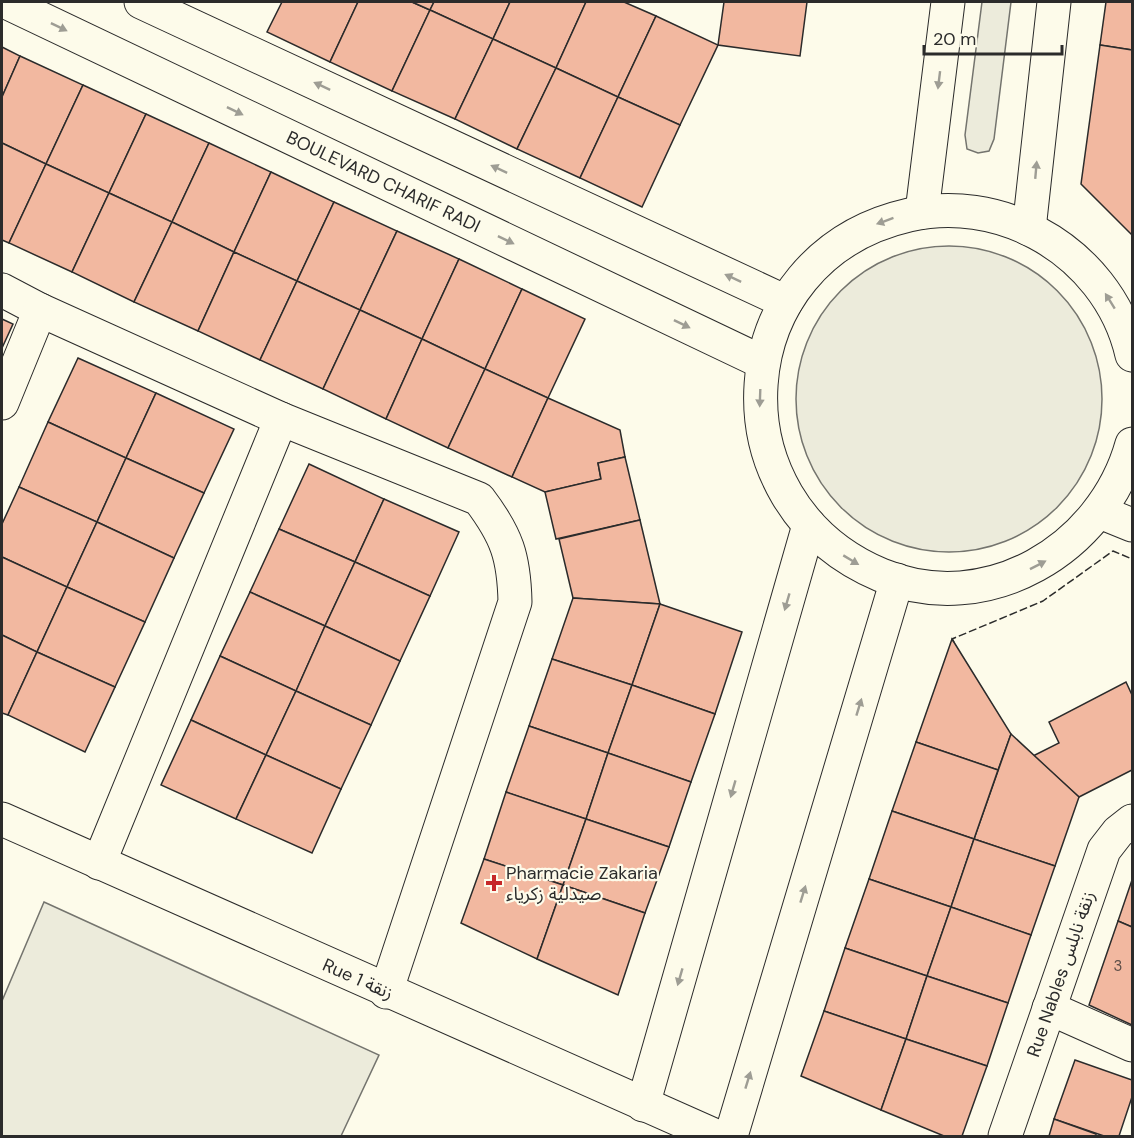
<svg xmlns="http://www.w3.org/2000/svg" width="1134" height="1138" font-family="'DM Sans','Noto Sans Arabic',sans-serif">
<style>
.green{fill:#ecebdb;stroke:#74746e;stroke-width:1.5}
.building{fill:#f2b8a0;stroke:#2b2b2b;stroke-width:1.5}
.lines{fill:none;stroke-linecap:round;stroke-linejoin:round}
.minor-casing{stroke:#2b2b2b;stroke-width:35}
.major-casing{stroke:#2b2b2b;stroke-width:35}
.minor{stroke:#fdfbea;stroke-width:33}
.major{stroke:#fdfbea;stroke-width:33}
.fence{stroke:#2b2b2b;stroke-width:1.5;stroke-dasharray:8 3;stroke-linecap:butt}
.oneway{fill:#9e9d94}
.poi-dot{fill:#c62828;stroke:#fdfbea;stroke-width:2}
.labels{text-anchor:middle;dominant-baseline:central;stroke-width:4.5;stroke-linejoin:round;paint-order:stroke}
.number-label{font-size:15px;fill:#5d4e48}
.street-label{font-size:18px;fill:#2b2b2b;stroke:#fdfbea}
.poi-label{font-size:18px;fill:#2b2b2b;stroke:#fdfbea;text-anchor:start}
</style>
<rect width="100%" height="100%" fill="#fdfbea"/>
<g class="green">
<path d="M982,2H1011L994,139L989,151L978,153L967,149L965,135Z"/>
<circle cx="949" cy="399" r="153"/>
<path d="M44,902L379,1055L341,1136H2V1001Z"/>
</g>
<g class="building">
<path d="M282,2H358L330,62L267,32Z"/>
<path d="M358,2H412L430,10L392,91L330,62Z"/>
<path d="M412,2H434L430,10Z"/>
<path d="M434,2H510L493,39L430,10Z"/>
<path d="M510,2H586L556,68L493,39Z"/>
<path d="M586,2H624L656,16L618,97L556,68Z"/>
<path d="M724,2H807L800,56L718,45Z"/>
<path d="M1106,2H1132V50L1100,45Z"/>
<path d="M430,10L493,39L455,119L392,91Z"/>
<path d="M656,16L718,45L680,125L618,97Z"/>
<path d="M493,39L556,68L517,149L455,119Z"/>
<path d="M1100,45L1132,50V235L1081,184Z"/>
<path d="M2,47L20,56L2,97Z"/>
<path d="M20,56L83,85L46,164L2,143V97Z"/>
<path d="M556,68L618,97L580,178L517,149Z"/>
<path d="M83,85L146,114L109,193L46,164Z"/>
<path d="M618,97L680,125L642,207L580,178Z"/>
<path d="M146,114L209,143L172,222L109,193Z"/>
<path d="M2,143L46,164L9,243L2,240Z"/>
<path d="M209,143L271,172L234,252L172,222Z"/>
<path d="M46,164L109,193L72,272L9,243Z"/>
<path d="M271,172L334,202L297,281L234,252Z"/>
<path d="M109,193L172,222L134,302L72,272Z"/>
<path d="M334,202L397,231L360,310L297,281Z"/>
<path d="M172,222L234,252L198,331L134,302Z"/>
<path d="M397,231L459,259L422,339L360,310Z"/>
<path d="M234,252L297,281L260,360L198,331Z"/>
<path d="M459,259L522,289L485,369L422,339Z"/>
<path d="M297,281L360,310L323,389L260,360Z"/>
<path d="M522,289L585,319L548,398L485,369Z"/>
<path d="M360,310L422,339L386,419L323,389Z"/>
<path d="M2,319L13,324L2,348Z"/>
<path d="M422,339L485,369L448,448L386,419Z"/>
<path d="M78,358L156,393L126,458L48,422Z"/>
<path d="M485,369L548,398L512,477L448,448Z"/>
<path d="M156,393L234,429L204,493L126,458Z"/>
<path d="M548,398L620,430L625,457L598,463L601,479L545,492L512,477Z"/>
<path d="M48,422L126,458L97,522L19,487Z"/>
<path d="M625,457L640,520L556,539L545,492L601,479L598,463Z"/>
<path d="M126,458L204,493L174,558L97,522Z"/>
<path d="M309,464L384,499L355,562L279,529Z"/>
<path d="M19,487L97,522L67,587L2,557V524Z"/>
<path d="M384,499L459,532L430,596L355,562Z"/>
<path d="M640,520L660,604L573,598L559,539Z"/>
<path d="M97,522L174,558L145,622L67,587Z"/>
<path d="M279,529L355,562L325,626L250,592Z"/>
<path d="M2,557L67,587L37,652L2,635Z"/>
<path d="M355,562L430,596L400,661L325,626Z"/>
<path d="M67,587L145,622L115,687L37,652Z"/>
<path d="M250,592L325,626L296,691L220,656Z"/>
<path d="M573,598L660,604L632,685L552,659Z"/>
<path d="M660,604L742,632L715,714L632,685Z"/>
<path d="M325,626L400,661L371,725L296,691Z"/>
<path d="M2,635L37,652L8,715L2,713Z"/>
<path d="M952,639L1011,734L998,770L916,742Z"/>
<path d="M37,652L115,687L85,752L8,715Z"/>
<path d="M220,656L296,691L266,755L191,720Z"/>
<path d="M552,659L632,685L608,753L529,726Z"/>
<path d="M1126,682L1132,695V770L1079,797L1033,756L1059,743L1049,722Z"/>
<path d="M632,685L715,714L691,782L608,753Z"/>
<path d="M296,691L371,725L341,789L266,755Z"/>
<path d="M191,720L266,755L236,819L161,785Z"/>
<path d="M529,726L608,753L586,819L506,792Z"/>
<path d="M1011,734L1079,797L1055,866L974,839Z"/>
<path d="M916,742L998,770L974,839L892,811Z"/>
<path d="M608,753L691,782L669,847L586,819Z"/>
<path d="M266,755L341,789L312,853L236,819Z"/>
<path d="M506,792L586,819L563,885L484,859Z"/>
<path d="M892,811L974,839L951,907L869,879Z"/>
<path d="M586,819L669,847L645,913L563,885Z"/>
<path d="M974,839L1055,866L1031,935L951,907Z"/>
<path d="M484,859L563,885L537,959L461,923Z"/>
<path d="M869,879L951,907L927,976L845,948Z"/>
<path d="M1132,880V927L1118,921Z"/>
<path d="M563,885L645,913L618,995L537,959Z"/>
<path d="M951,907L1031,935L1008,1003L927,976Z"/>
<path d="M1118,921L1132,927V1025L1089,1005Z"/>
<path d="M845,948L927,976L906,1039L824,1011Z"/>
<path d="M927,976L1008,1003L987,1066L906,1039Z"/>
<path d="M824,1011L906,1039L881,1110L801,1076Z"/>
<path d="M906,1039L987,1066L962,1136H944L881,1110Z"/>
<path d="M1075,1060L1132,1080V1097L1119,1136H1104L1054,1119Z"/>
<path d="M1054,1119L1096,1134V1136H1049Z"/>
</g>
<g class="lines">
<g class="minor-casing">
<g id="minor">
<path id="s1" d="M6,2L762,362"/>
<path d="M141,2L786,302"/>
<path d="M2,290L40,310L281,419L479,499C507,536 514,557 515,602L386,992"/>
<path d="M2,403L40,310"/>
<path d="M1100,512L1132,525"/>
<path d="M2,819L716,1136"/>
<path d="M99,863L281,419"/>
<path d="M1049,1008L1132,1045"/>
<path d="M1005,1136L1104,850L1118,832L1132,821"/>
</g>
</g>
<g class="major-casing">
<g id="major">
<path d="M922,212L948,2"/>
<path d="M1029,229L1054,2"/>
<path d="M1132,355C1120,302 1084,258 1037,233C998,212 952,205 909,215C724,257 709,503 881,575C987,619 1103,549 1132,444"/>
<path d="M643,1105L809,525"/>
<path d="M731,1136L897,580"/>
</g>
</g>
<use href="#minor" class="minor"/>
<use href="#major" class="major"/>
<path class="fence" d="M954,642L952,639L1043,601L1113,551L1132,559"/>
</g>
<defs><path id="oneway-solid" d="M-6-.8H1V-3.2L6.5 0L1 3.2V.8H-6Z" transform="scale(1.5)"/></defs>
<g class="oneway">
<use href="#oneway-solid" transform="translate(59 27) rotate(26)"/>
<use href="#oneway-solid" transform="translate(939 80) rotate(97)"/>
<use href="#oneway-solid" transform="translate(322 86) rotate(-155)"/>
<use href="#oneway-solid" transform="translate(235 111) rotate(26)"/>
<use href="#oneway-solid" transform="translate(499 169) rotate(-155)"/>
<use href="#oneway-solid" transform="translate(1036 170) rotate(-85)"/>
<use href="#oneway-solid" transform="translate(885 221) rotate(160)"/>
<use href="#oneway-solid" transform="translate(506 240) rotate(26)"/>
<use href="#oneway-solid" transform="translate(733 278) rotate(-155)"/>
<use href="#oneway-solid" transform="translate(1110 301) rotate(-122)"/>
<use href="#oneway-solid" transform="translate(682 324) rotate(26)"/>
<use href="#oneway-solid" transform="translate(760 398) rotate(92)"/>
<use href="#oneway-solid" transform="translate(851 560) rotate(31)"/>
<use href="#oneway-solid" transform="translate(1038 565) rotate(-27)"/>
<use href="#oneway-solid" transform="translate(787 602) rotate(106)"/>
<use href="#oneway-solid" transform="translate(859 707) rotate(-73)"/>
<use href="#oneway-solid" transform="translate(733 789) rotate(106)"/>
<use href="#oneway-solid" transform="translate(803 894) rotate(-73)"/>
<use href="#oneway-solid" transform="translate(680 977) rotate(106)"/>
<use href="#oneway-solid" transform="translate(748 1080) rotate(-73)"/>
</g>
<path class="poi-dot" d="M491 874h6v6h6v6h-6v6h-6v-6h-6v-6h6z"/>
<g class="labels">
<g class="number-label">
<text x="1118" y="966">3</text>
</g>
<g class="street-label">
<text stroke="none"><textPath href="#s1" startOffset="418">BOULEVARD CHARIF RADI</textPath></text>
<text transform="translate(1061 974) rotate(-71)">Rue Nables زنقة نابلس</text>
<text transform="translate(358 979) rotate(24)">Rue 1 زنقة</text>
</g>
<g class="poi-label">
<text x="506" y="873">Pharmacie Zakaria<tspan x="506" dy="21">صيدلية زكرياء</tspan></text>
</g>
</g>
<rect width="1134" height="1138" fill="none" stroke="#2b2b2b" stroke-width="6"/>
<path d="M924 45v9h138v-9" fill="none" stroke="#2b2b2b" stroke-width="3"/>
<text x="933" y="45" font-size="18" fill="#2b2b2b" stroke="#fdfbea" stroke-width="4.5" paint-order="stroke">20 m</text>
</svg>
